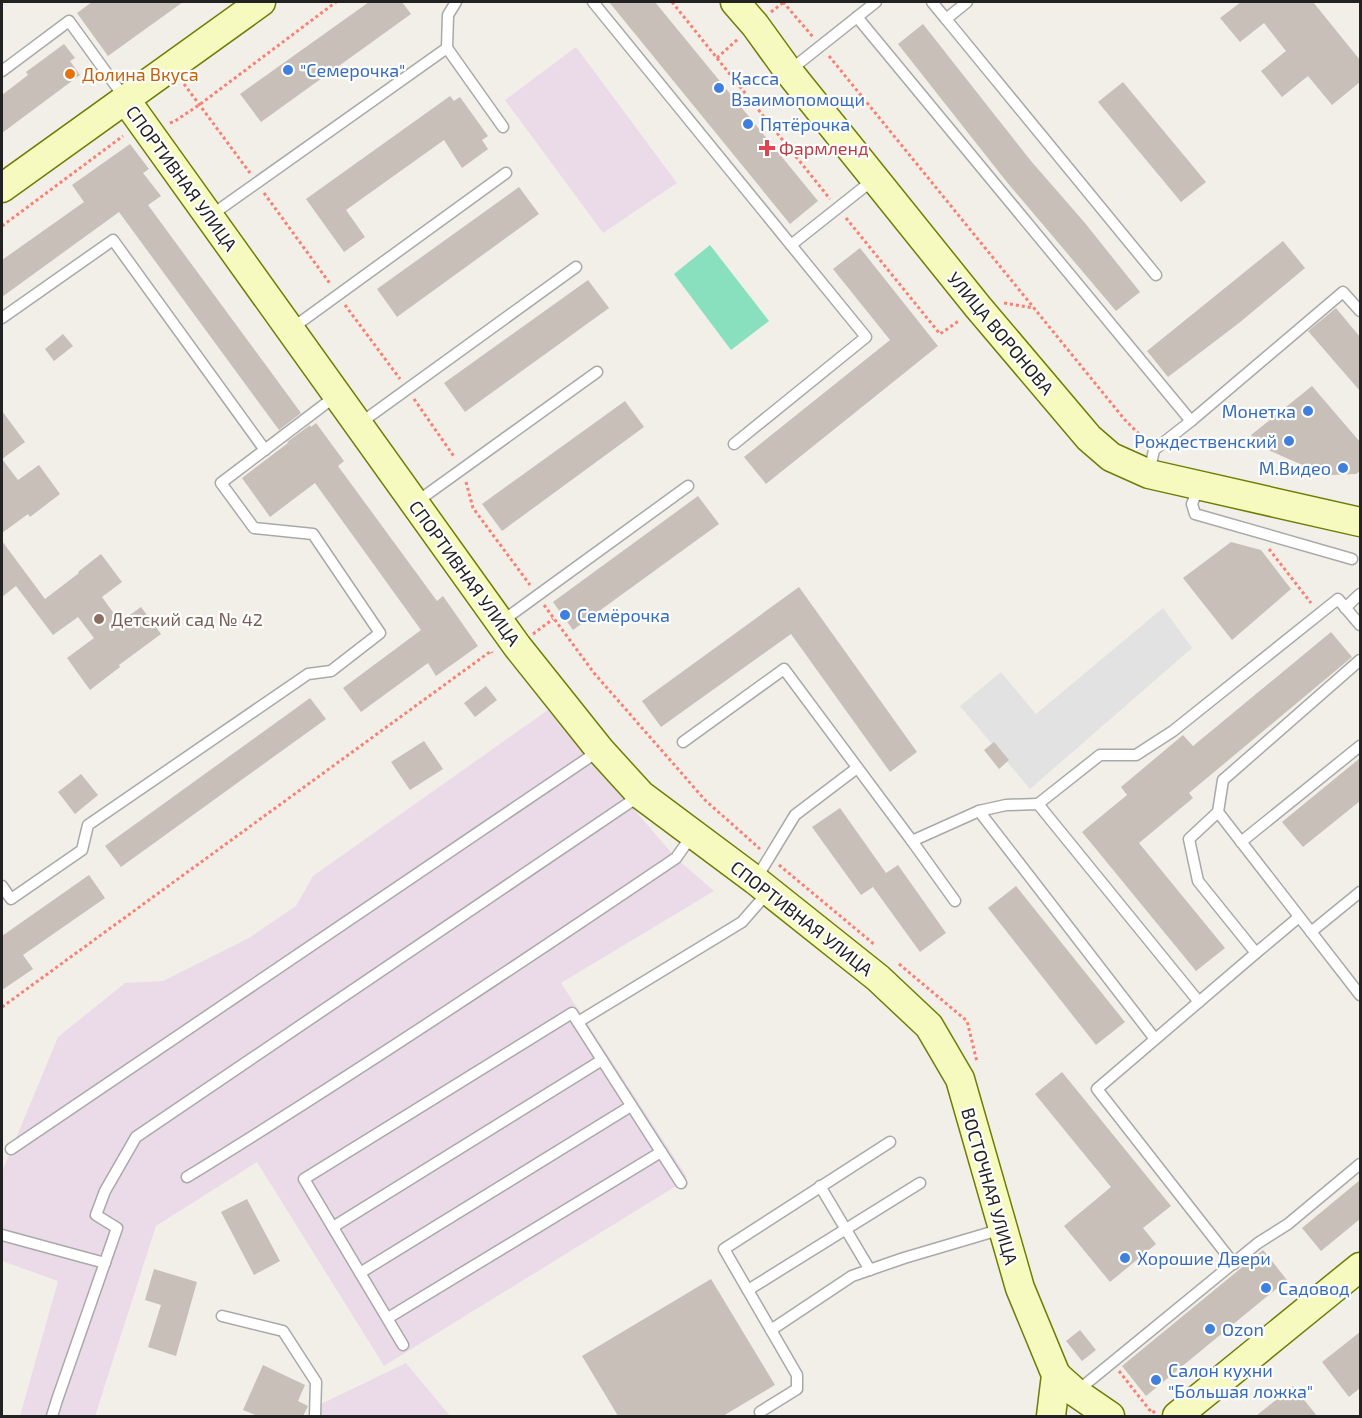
<svg xmlns="http://www.w3.org/2000/svg" width="1362" height="1418" font-family="'Exo 2',sans-serif">
<style>
.industrial{fill:#ebdbe8}
.pitch{fill:#88e0be}
.parking{fill:#e2e2e2}
.building{fill:#c7bfb8}
.lines{fill:none;stroke-linecap:round;stroke-linejoin:round}
.lane-casing{stroke:#a9a9a9;stroke-width:13}
.secondary-casing{stroke:#707d05;stroke-width:31}
.path{stroke:#fa8072;stroke-width:3;stroke-dasharray:3 3;stroke-linecap:butt}
.lane{stroke:#fff;stroke-width:10}
.secondary{stroke:#f7fabf;stroke-width:28}
.shop-dot{fill:#3f7fe0;stroke:#fff;stroke-width:2}
.food-dot{fill:#e8710a;stroke:#fff;stroke-width:2}
.health-dot{fill:#e0444e;stroke:#fff;stroke-width:2}
.education-dot{fill:#8d6e63;stroke:#fff;stroke-width:2}
.labels{text-anchor:middle;dominant-baseline:central;stroke-width:4.5;stroke-linejoin:round;paint-order:stroke}
.shop-label{font-size:18px;fill:#366cbe;stroke:#fff;text-anchor:start}
.food-label{font-size:18px;fill:#c56008;stroke:#fff;text-anchor:start}
.health-label{font-size:18px;fill:#be3a42;stroke:#fff;text-anchor:start}
.street-label{font-size:18px;fill:#222;stroke:#fff}
.education-label{font-size:18px;fill:#785e54;stroke:#fff;text-anchor:start}
</style>
<rect width="100%" height="100%" fill="#f2efe9"/>
<g class="industrial">
<path d="M576,47L677,183L603,233L505,100Z"/>
<path d="M548,710L676,858L714,891L561,983L687,1177L681,1183L384,1366L257,1162L156,1226L95,1416H20L58,1281L2,1261V1172L58,1037L125,983L163,981L249,938L296,906L313,876Z"/>
<path d="M406,1363L450,1416H318L319,1405Z"/>
</g>
<path class="pitch" d="M710,245L769,321L731,350L674,274Z"/>
<path class="parking" d="M1163,608L1192,648L1030,789L960,706L1001,672L1036,714Z"/>
<g class="building">
<path d="M92,2H183L108,56L77,13Z"/>
<path d="M369,2H402L411,14L261,122L240,94Z"/>
<path d="M609,2H655L818,201L790,224Z"/>
<path d="M1241,2H1313L1360,60V82L1332,105L1308,76L1282,97L1261,71L1286,51L1264,23L1240,42L1220,18Z"/>
<path d="M923,24L1031,161L1085,223L1140,292L1116,311L1006,181L898,44Z"/>
<path d="M64,44L75,58L70,61L80,75L2,133V95L28,75L26,72Z"/>
<path d="M1123,82L1206,182L1181,202L1098,102Z"/>
<path d="M450,96L454,101L460,97L488,136L482,140L488,149L462,168L444,140L346,210L365,237L344,252L306,199Z"/>
<path d="M130,144L149,169L143,173L161,196L148,205L301,413L279,430L119,212L2,297V260L84,202L72,185Z"/>
<path d="M519,187L539,214L397,317L377,289Z"/>
<path d="M1283,241L1305,268L1239,323L1168,377L1147,351Z"/>
<path d="M860,248L938,346L766,484L744,457L890,340L833,269Z"/>
<path d="M588,280L609,308L465,412L444,383Z"/>
<path d="M1336,308L1360,337V391L1308,331Z"/>
<path d="M63,334L73,346L54,361L45,349Z"/>
<path d="M1312,386L1360,442V471L1356,474L1330,475L1309,468L1266,449L1251,435Z"/>
<path d="M625,401L644,427L502,531L482,504Z"/>
<path d="M2,411L25,442L2,459L18,480L39,465L60,494L30,517L28,514L2,533Z"/>
<path d="M316,423L344,461L338,466L437,601L443,596L478,646L436,676L428,663L361,712L343,688L421,630L315,483L270,517L242,478L288,443L287,442L310,425L311,427Z"/>
<path d="M698,496L719,524L573,630L553,602Z"/>
<path d="M2,541L45,599L79,573L78,572L101,554L122,582L102,597L120,622L141,607L161,634L119,665L120,667L90,690L67,658L94,638L78,617L53,635L16,586L2,597Z"/>
<path d="M1231,542L1261,550L1291,589L1232,640L1183,578Z"/>
<path d="M799,587L917,752L890,772L791,634L661,727L642,701Z"/>
<path d="M1331,632L1352,657L1189,793L1193,798L1139,843L1225,948L1196,971L1082,832L1127,795L1121,787L1183,735L1193,746Z"/>
<path d="M486,686L497,700L475,717L464,703Z"/>
<path d="M310,698L326,719L121,867L105,846Z"/>
<path d="M424,741L443,769L410,790L391,762Z"/>
<path d="M994,742L1009,760L999,769L984,750Z"/>
<path d="M1360,758V801L1303,847L1282,822Z"/>
<path d="M81,774L98,795L75,814L58,792Z"/>
<path d="M840,808L886,873L898,865L946,933L920,952L873,887L861,895L812,827Z"/>
<path d="M89,875L105,898L23,955L33,969L2,990V936Z"/>
<path d="M1016,886L1125,1022L1096,1045L988,908Z"/>
<path d="M1062,1072L1171,1206L1143,1228L1156,1244L1110,1282L1064,1226L1111,1187L1035,1094Z"/>
<path d="M1360,1180V1219L1321,1251L1302,1228Z"/>
<path d="M247,1199L280,1261L254,1275L221,1212Z"/>
<path d="M1263,1250L1287,1280L1146,1396L1122,1366Z"/>
<path d="M154,1269L197,1282L176,1356L148,1347L161,1305L145,1300Z"/>
<path d="M711,1279L775,1385L723,1416H618L582,1356Z"/>
<path d="M1080,1330L1096,1350L1082,1361L1066,1341Z"/>
<path d="M1360,1332V1388L1349,1397L1322,1362Z"/>
<path d="M263,1365L305,1385L298,1401L308,1406L303,1416H258L243,1410Z"/>
<path d="M1293,1386L1317,1416H1256Z"/>
</g>
<g class="lines">
<g class="lane-casing">
<g id="lane">
<path d="M593,2L866,337L734,444"/>
<path d="M932,2L946,19L967,2"/>
<path d="M857,17L1191,421"/>
<path d="M946,19L1156,275"/>
<path d="M447,48L503,127"/>
<path d="M2,71L69,21L124,97"/>
<path d="M789,71L876,2"/>
<path d="M210,216L447,48L448,15L456,2"/>
<path d="M791,245L873,180"/>
<path d="M2,318L113,240L265,450"/>
<path d="M291,329L506,173"/>
<path d="M359,424L576,267"/>
<path d="M1149,474L1154,450L1191,421L1343,292L1360,311"/>
<path d="M1199,486L1192,504L1195,514L1352,559"/>
<path d="M415,503L597,372"/>
<path d="M1345,608L1360,594"/>
<path d="M501,622L688,486"/>
<path d="M1360,660L1223,780L1218,812L1360,995"/>
<path d="M683,742L784,669L912,841L979,811L1006,805L1038,804L1199,1002"/>
<path d="M1038,804L1100,755H1136L1173,731L1338,599L1360,625"/>
<path d="M979,811L1155,1039"/>
<path d="M1218,812L1189,839L1198,881L1256,953L1097,1089L1234,1264"/>
<path d="M912,841L955,901"/>
<path d="M1241,842L1360,746"/>
<path d="M756,879L795,815L857,768"/>
<path d="M2,886L11,899L82,850L88,825L308,674L331,671L380,633L313,534L254,528L221,483L337,395"/>
<path d="M1311,932L1360,892"/>
<path d="M1256,953L1299,917"/>
<path d="M578,1022L742,922L769,891"/>
<path d="M11,1149L600,750"/>
<path d="M187,1177C353,1075 515,967 676,858L693,834"/>
<path d="M820,1186L870,1270"/>
<path d="M333,1227L602,1060"/>
<path d="M2,1235L105,1263"/>
<path d="M360,1273L631,1106"/>
<path d="M748,1290L920,1183"/>
<path d="M222,1316L283,1331L316,1382L315,1416"/>
<path d="M388,1318L661,1152"/>
<path d="M771,1330L852,1276L904,1258L1002,1229"/>
<path d="M403,1345L304,1179L572,1013L681,1183"/>
<path d="M1076,1392L1258,1243L1288,1224L1360,1164"/>
<path d="M760,1412L797,1389V1375L724,1249L890,1142"/>
<path d="M52,1416L57,1400L117,1228L96,1215L105,1191L136,1137L639,796"/>
</g>
</g>
<g class="secondary-casing">
<g id="secondary">
<path d="M735,2L755,25L789,72L978,307L1089,438L1111,457L1149,474L1360,522"/>
<path d="M125,99L517,646L600,750L641,795L755,880L878,978L929,1026L960,1079L1020,1288L1056,1375L1051,1416"/>
<path d="M2,188L261,2"/>
<path d="M1056,1375L1075,1392L1110,1416"/>
<path d="M1177,1416L1360,1267"/>
</g>
</g>
<g class="path">
<path d="M672,2L830,199"/>
<path d="M783,2L813,37"/>
<path d="M771,12L784,2"/>
<path d="M829,56L1125,420L1145,440"/>
<path d="M717,58L738,39"/>
<path d="M184,84L250,173"/>
<path d="M170,123L175,121L199,105L336,2"/>
<path d="M264,193L331,285"/>
<path d="M846,218L940,334L960,320"/>
<path d="M2,226L123,136"/>
<path d="M1004,303L1033,308"/>
<path d="M345,305L400,379"/>
<path d="M414,399L455,458"/>
<path d="M466,482L473,508L530,585"/>
<path d="M1269,549L1311,603"/>
<path d="M544,605L594,673L705,800L760,849"/>
<path d="M533,634L553,619"/>
<path d="M779,865L875,945"/>
<path d="M899,964L967,1021L977,1062"/>
<path d="M2,1007L491,651L492,653"/>
<path d="M1119,1371L1152,1413L1155,1411"/>
</g>
<use href="#lane" class="lane"/>
<use href="#secondary" class="secondary"/>
</g>
<g class="shop-dot">
<circle cx="288" cy="70" r="6"/>
<circle cx="719" cy="88" r="6"/>
<circle cx="748" cy="124" r="6"/>
<circle cx="1308" cy="411" r="6"/>
<circle cx="1289" cy="441" r="6"/>
<circle cx="1343" cy="468" r="6"/>
<circle cx="565" cy="615" r="6"/>
<circle cx="1125" cy="1258" r="6"/>
<circle cx="1266" cy="1288" r="6"/>
<circle cx="1210" cy="1329" r="6"/>
<circle cx="1156" cy="1380" r="6"/>
</g>
<circle class="food-dot" cx="70" cy="74" r="6"/>
<path class="health-dot" d="M764 139h6v6h6v6h-6v6h-6v-6h-6v-6h6z"/>
<circle class="education-dot" cx="99" cy="619" r="6"/>
<g class="labels">
<g class="shop-label">
<text x="300" y="70">"Семерочка"</text>
<text x="731" y="78">Касса<tspan x="731" dy="21">Взаимопомощи</tspan></text>
<text x="760" y="124">Пятёрочка</text>
<text x="1296" y="411" text-anchor="end">Монетка</text>
<text x="1277" y="441" text-anchor="end">Рождественский</text>
<text x="1331" y="468" text-anchor="end">М.Видео</text>
<text x="577" y="615">Семёрочка</text>
<text x="1137" y="1258">Хорошие Двери</text>
<text x="1278" y="1288">Садовод</text>
<text x="1222" y="1329">Ozon</text>
<text x="1168" y="1370">Салон кухни<tspan x="1168" dy="21">"Большая ложка"</tspan></text>
</g>
<g class="food-label">
<text x="82" y="74">Долина Вкуса</text>
</g>
<g class="health-label">
<text x="779" y="148">Фармленд</text>
</g>
<g class="street-label">
<text transform="translate(182 178) rotate(54)">СПОРТИВНАЯ УЛИЦА</text>
<text transform="translate(1001 333) rotate(50)">УЛИЦА ВОРОНОВА</text>
<text transform="translate(465 573) rotate(54)">СПОРТИВНАЯ УЛИЦА</text>
<text transform="translate(802 918) rotate(38)">СПОРТИВНАЯ УЛИЦА</text>
<text transform="translate(990 1186) rotate(74)">ВОСТОЧНАЯ УЛИЦА</text>
</g>
<g class="education-label">
<text x="111" y="619">Детский сад № 42</text>
</g>
</g>
<rect width="1362" height="1418" fill="none" stroke="#222222" stroke-width="6"/>
</svg>
